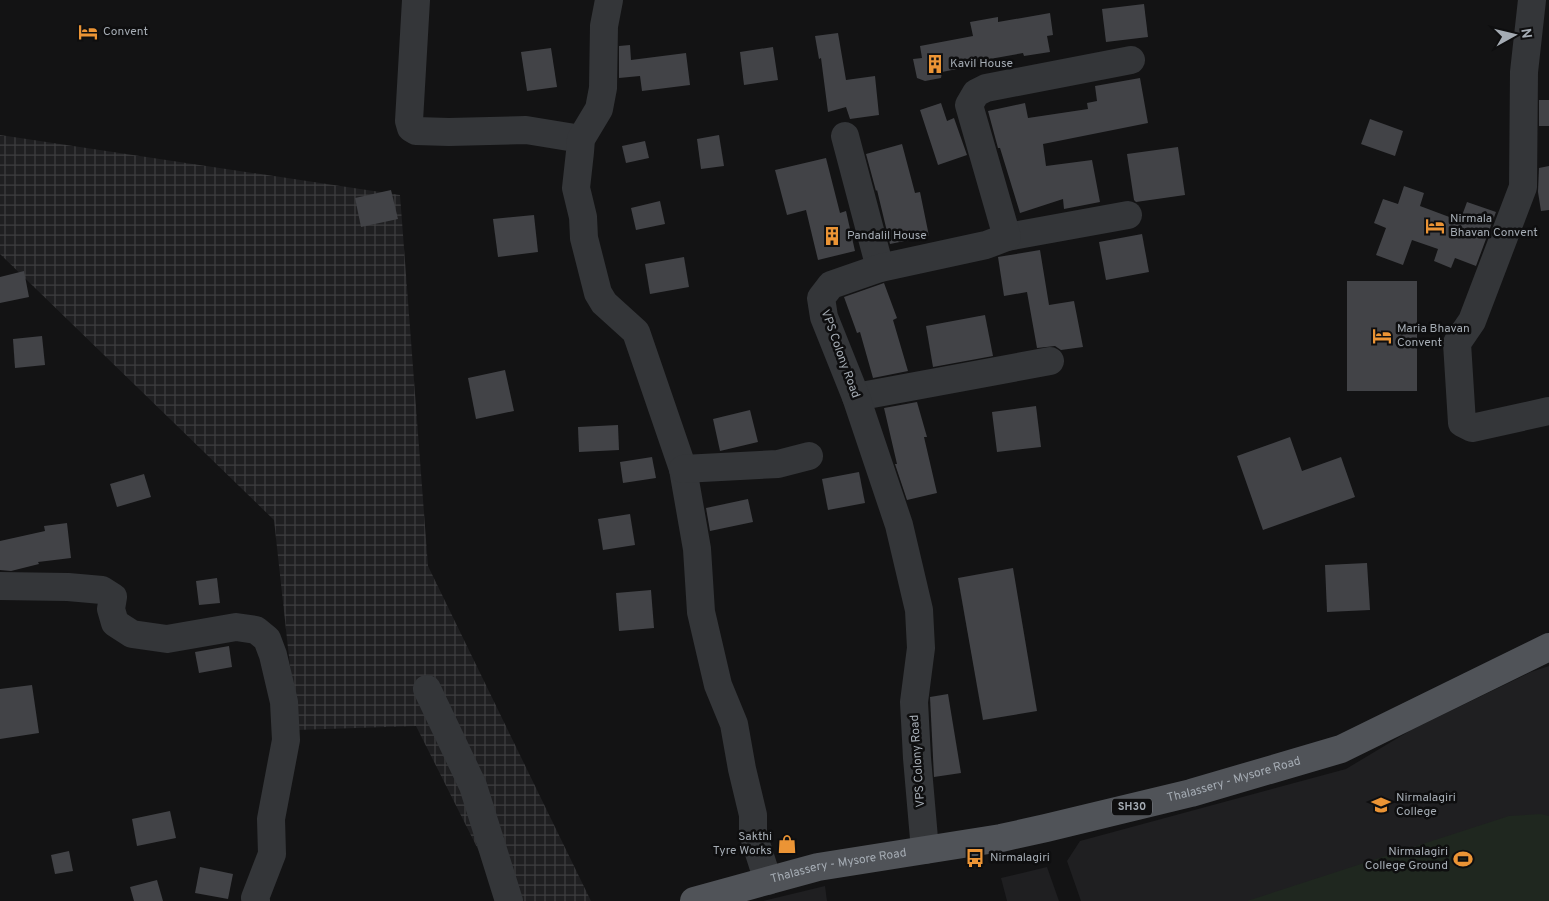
<svg xmlns="http://www.w3.org/2000/svg" width="1549" height="901" font-family="Overpass,sans-serif">
<style>
.built{fill:#1f1f21}
.industrial{fill:url(#industrial-grid)}
.green{fill:#1f271f}
.building{fill:#424347}
.lines{fill:none;stroke-linecap:round;stroke-linejoin:round}
.minor{stroke:#343639;stroke-width:28}
.major{stroke:#505358;stroke-width:28}
.labels{text-anchor:middle;dominant-baseline:central;stroke-width:5;stroke-linejoin:round;paint-order:stroke}
.shield{fill:#0e0e0f;stroke:#787d82;stroke-width:1}
.shield-label{font-size:11px;font-weight:bold;fill:#a5acb4}
.poi-label{font-size:12px;fill:#a5acb4;stroke:#0e0e0f;text-anchor:start}
.street-label{font-size:12px;fill:#a5acb4;stroke:#0e0e0f}
</style>
<defs>
<pattern id="industrial-grid" width="8" height="8" patternUnits="userSpaceOnUse" patternTransform="scale(1.25)"><rect width="8" height="8" fill="#1f1f21"/><path d="M0 4h8M4 0v8" fill="none" stroke="#3d3d3f"/></pattern>
</defs>
<rect width="100%" height="100%" fill="#131314"/>
<g class="built">
<path d="M1549,666V901H1081L1067,861L1080,841L1346,769L1411,730L1531,672Z"/>
<path d="M1047,867L1059,901H1007L1001,878Z"/>
<path d="M825,886L827,901H763Z"/>
</g>
<path class="industrial" d="M0,135L400,195L428,566L591,901H504L416,726L297,730L274,520L0,254Z"/>
<path class="green" d="M1541,814L1549,816V901H1247L1509,816Z"/>
<g class="building">
<path d="M1144,4L1148,37L1106,42L1102,9Z"/>
<path d="M1050,13L1053,35L1047,36L1050,52L1024,56L1023,53L956,65L957,69L942,72L941,78L925,81L917,78L913,59L922,58L920,46L973,36L970,22L998,17V22Z"/>
<path d="M838,33L846,80L875,76L879,115L850,119L846,107L828,112L821,58L819,59L815,36Z"/>
<path d="M630,45L631,60L686,53L690,85L642,91L640,76L619,78V46Z"/>
<path d="M773,47L778,80L744,85L740,52Z"/>
<path d="M551,48L557,87L527,91L521,52Z"/>
<path d="M1140,78L1148,123L1043,144L1046,166L1092,160L1100,202L1064,209L1063,199L1020,213L1000,148H998L988,111L1025,103L1028,118L1088,109L1087,103L1097,101L1095,86Z"/>
<rect x="1539" y="100" width="10" height="26"/>
<path d="M941,103L947,121L954,118L967,155L938,165L920,110Z"/>
<path d="M1370,119L1403,131L1395,156L1361,144Z"/>
<path d="M719,135L724,166L701,169L697,139Z"/>
<path d="M645,141L649,158L626,163L622,146Z"/>
<path d="M902,144L915,193L920,192L929,236L890,244L877,190L876,191L866,154Z"/>
<path d="M1178,147L1185,195L1136,202L1134,200L1127,154Z"/>
<path d="M826,158L840,213L846,211L855,251L818,260L806,210L787,215L775,170Z"/>
<path d="M1549,166V210L1541,211L1538,192L1539,168Z"/>
<path d="M1404,186L1424,193L1420,206L1460,221L1467,202L1496,212L1476,266L1455,258L1451,268L1434,261L1438,249L1412,240L1403,265L1376,255L1386,228L1374,223L1383,199L1398,204Z"/>
<path d="M391,190L398,219L361,227L355,198Z"/>
<path d="M660,201L665,224L636,230L631,208Z"/>
<path d="M534,215L538,252L498,257L493,219Z"/>
<path d="M1142,234L1149,272L1106,280L1099,242Z"/>
<path d="M1040,250L1049,305L1074,301L1083,347L1061,350L1055,346L1037,348L1027,292L1004,296L998,257Z"/>
<path d="M684,257L689,287L650,294L645,264Z"/>
<path d="M24,271L29,297L0,303V277Z"/>
<rect x="1347" y="281" width="70" height="110"/>
<path d="M884,283L897,318L893,320L908,371L873,378L860,332L857,333L844,297Z"/>
<path d="M985,315L993,356L933,367L926,326Z"/>
<path d="M42,336L45,365L15,368L13,339Z"/>
<path d="M505,370L514,411L476,419L468,378Z"/>
<path d="M917,402L927,437H924L937,493L907,500L895,464H897L884,408Z"/>
<path d="M1036,406L1041,447L997,452L992,412Z"/>
<path d="M750,410L758,442L720,451L713,419Z"/>
<path d="M618,425L619,450L579,452L578,427Z"/>
<path d="M1290,437L1302,471L1341,457L1355,497L1263,530L1237,456Z"/>
<path d="M652,457L656,478L623,483L620,462Z"/>
<path d="M859,472L865,503L828,510L822,479Z"/>
<path d="M144,474L151,497L117,507L110,484Z"/>
<path d="M748,499L753,522L710,531L706,508Z"/>
<path d="M630,514L635,545L603,550L598,519Z"/>
<path d="M67,523L71,558L38,562L39,564L11,571L0,570V541L45,531L44,526Z"/>
<path d="M1367,563L1370,610L1327,612L1325,565Z"/>
<path d="M1013,568L1037,711L983,720L958,578Z"/>
<path d="M217,578L220,603L199,605L196,581Z"/>
<path d="M651,590L654,628L619,631L616,593Z"/>
<path d="M229,646L232,667L199,673L195,652Z"/>
<path d="M32,685L39,733L0,739V689Z"/>
<path d="M948,694L961,773L934,777L930,697Z"/>
<path d="M170,811L176,838L137,846L132,819Z"/>
<path d="M69,851L73,871L55,874L51,855Z"/>
<path d="M200,867L233,874L228,899L195,893Z"/>
<path d="M157,880L163,901H134L130,887Z"/>
</g>
<g class="lines">
<g class="minor">
<path d="M416,0L409,121L411,128L416,131L449,132L526,130L581,139"/>
<path d="M609,0L604,26L603,88L599,109L581,139L580,152L576,188L583,217L584,238L598,293L604,303L636,332L683,469L697,549L701,612L718,685L734,724L742,769L753,815V834L768,881"/>
<path d="M1532,0L1524,72L1523,187L1472,321L1457,343L1462,423L1472,428L1549,411"/>
<path d="M845,136L880,268"/>
<path d="M1007,237L1128,215"/>
<path d="M856,397L1050,361"/>
<path d="M683,469L778,464L809,456"/>
<path d="M0,586L68,587L102,590L113,597L111,609L115,623L132,634L167,639L236,627L256,630L267,639L273,655L284,702L286,740L271,819L272,854L255,898L256,901"/>
<path d="M427,689L473,786L509,901"/>
<path d="M925,850L917,758L914,702L921,648L919,610L899,525L856,397L824,317L821,298L831,285L880,268L986,245L1007,237L969,105L976,93L986,88L1131,60"/>
</g>
<path class="major" id="s1" d="M694,901L818,867L1001,838L1046,828L1191,793L1341,749L1549,647"/>
</g>
<defs>
<g id="hotel-bare" transform="scale(1.5)"><path d="M-6-4.5h1.5V1H6V5H4.5V3h-9V5H-6ZM-4 0a1.8 1.8 0 1 1 3.6 0ZM.5 0V-2.5h3Q6-2.5 6 0Z" fill="#eb9435" stroke="#0e0e0f" stroke-width="2.5" paint-order="stroke"/></g>
<g id="building-bare" transform="scale(1.5)"><path d="M-4-6H4V6H1V3H-1V6H-4ZM-2.5-4.3h1.7v1.8h-1.7ZM.8-4.3h1.7v1.8H.8ZM-2.5-1h1.7V.8h-1.7ZM.8-1h1.7V.8H.8Z" fill="#eb9435" stroke="#0e0e0f" stroke-width="2.5" paint-order="stroke"/></g>
<g id="university-bare" transform="scale(1.5)"><path d="M0-5L7-2L0 1L-7-2ZM-4 1L0 2.5L4 1V4Q0 6-4 4Z" fill="#eb9435" stroke="#0e0e0f" stroke-width="2.5" paint-order="stroke"/></g>
<g id="shop-bare" transform="scale(1.5)"><path d="M-5-2.5h2.3a2.7 3.5 0 0 1 5.4 0H5L5.5 6h-11ZM-1.5-2.5h3a1.5 2.3 0 0 0-3 0Z" fill="#eb9435" stroke="#0e0e0f" stroke-width="2.5" paint-order="stroke"/></g>
<g id="bus-bare" transform="scale(1.5)"><path d="M-5-6H5V4H4V6H2V4H-2V6H-4V4H-5ZM-3.5-4V0h7V-4ZM-3.5 1.2v1.5H-2V1.2ZM2 1.2v1.5H3.5V1.2Z" fill="#eb9435" stroke="#0e0e0f" stroke-width="2.5" paint-order="stroke"/></g>
<g id="stadium-bare" transform="scale(1.5)"><path d="M0-5a6.5 5 0 1 0 0 10a6.5 5 0 1 0 0-10ZM-3.5-1.8h7v3.6h-7Z" fill="#eb9435" stroke="#0e0e0f" stroke-width="2.5" paint-order="stroke"/></g>
</defs>
<g fill-rule="evenodd">
<use href="#hotel-bare" x="88" y="32"/>
<use href="#building-bare" x="935" y="64"/>
<use href="#hotel-bare" x="1435" y="226"/>
<use href="#building-bare" x="832" y="236"/>
<use href="#hotel-bare" x="1382" y="336"/>
<use href="#university-bare" x="1381" y="805"/>
<use href="#shop-bare" x="787" y="844"/>
<use href="#bus-bare" x="975" y="858"/>
<use href="#stadium-bare" x="1463" y="859"/>
</g>
<g class="labels">
<rect class="shield" x="1112" y="798.5" width="40" height="17" rx="4"/>
<g class="shield-label">
<text x="1132" y="807">SH30</text>
</g>
<g class="poi-label">
<text x="103" y="32">Convent</text>
<text x="950" y="64">Kavil House</text>
<text x="1450" y="219">Nirmala<tspan x="1450" dy="14">Bhavan Convent</tspan></text>
<text x="847" y="236">Pandalil House</text>
<text x="1397" y="329">Maria Bhavan<tspan x="1397" dy="14">Convent</tspan></text>
<text x="1396" y="798">Nirmalagiri<tspan x="1396" dy="14">College</tspan></text>
<text x="772" y="837" text-anchor="end">Sakthi<tspan x="772" dy="14">Tyre Works</tspan></text>
<text x="1448" y="852" text-anchor="end">Nirmalagiri<tspan x="1448" dy="14">College Ground</tspan></text>
<text x="990" y="858">Nirmalagiri</text>
</g>
<g class="street-label">
<text transform="translate(840 354) rotate(70)">VPS Colony Road</text>
<text transform="translate(918 761) rotate(-94)">VPS Colony Road</text>
<text stroke="none"><textPath href="#s1" startOffset="554">Thalassery - Mysore Road</textPath></text>
<text stroke="none"><textPath href="#s1" startOffset="149">Thalassery - Mysore Road</textPath></text>
</g>
</g>
<g transform="translate(1514 35) rotate(82)" stroke="#0e0e0f" stroke-width="4" paint-order="stroke">
<path d="M0-4L9 19L0 12L-9 19Z" fill="#a5acb4"/>
<text y="-8" font-size="14" font-weight="bold" text-anchor="middle" fill="#a5acb4">N</text>
</g>
</svg>
